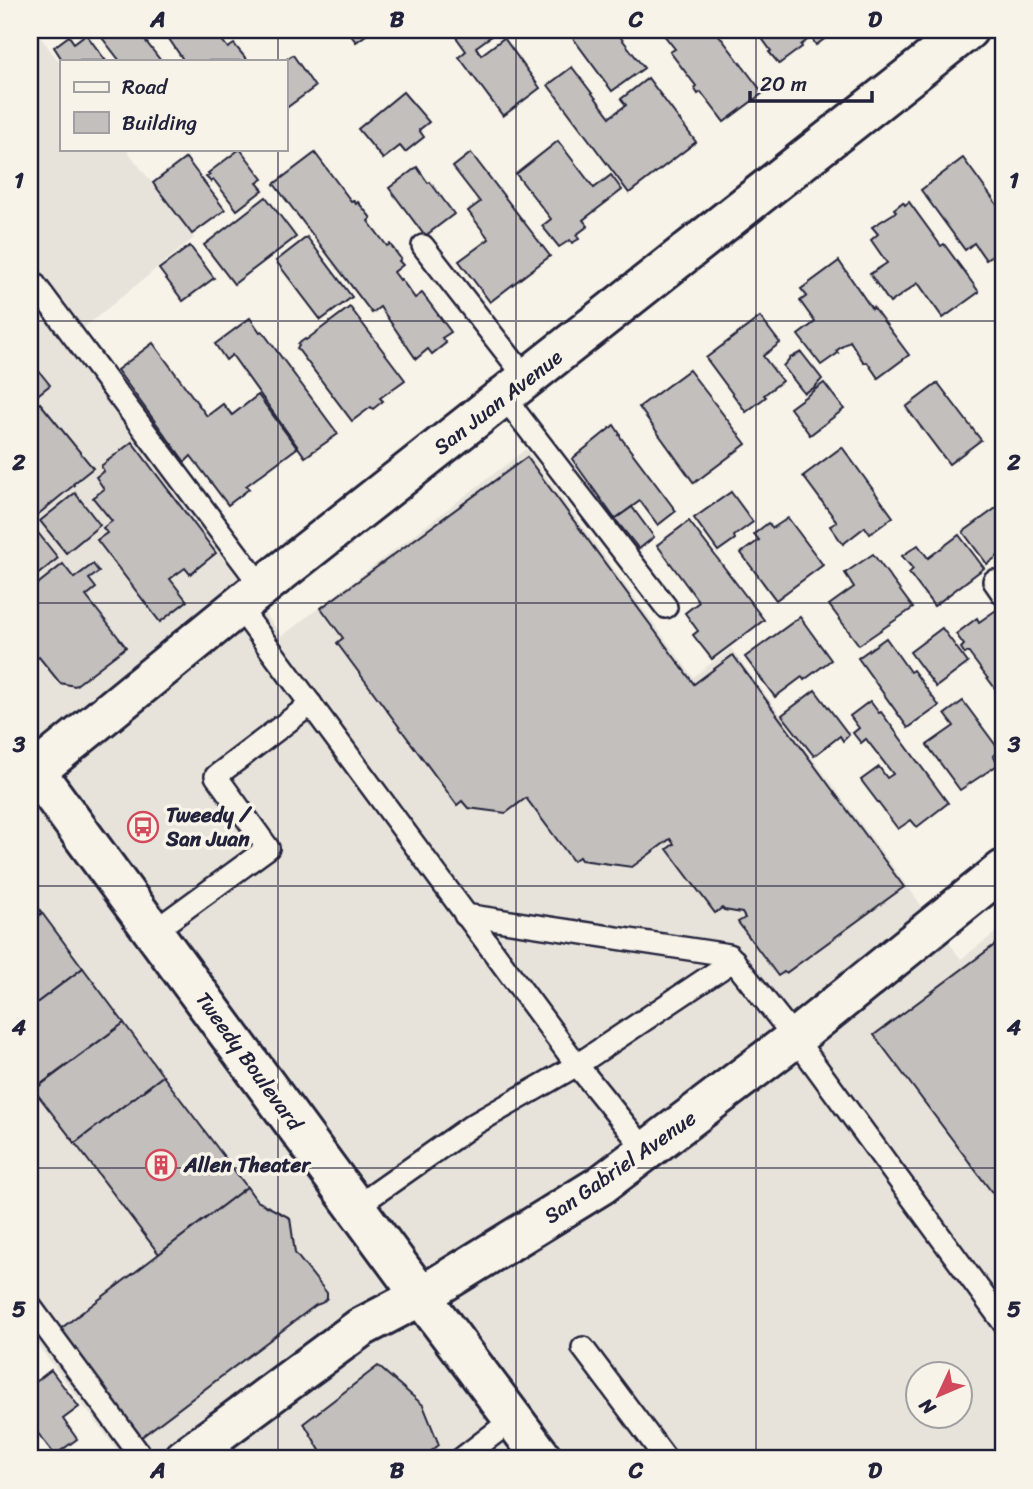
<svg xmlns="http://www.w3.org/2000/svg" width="1033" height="1489" font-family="Sriracha,sans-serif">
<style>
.built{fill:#e7e3db;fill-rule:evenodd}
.building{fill:#c2bfbd;stroke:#22223b;stroke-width:2}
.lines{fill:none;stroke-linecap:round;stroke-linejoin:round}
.lane-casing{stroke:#22223b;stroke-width:26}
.street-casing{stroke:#22223b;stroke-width:44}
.secondary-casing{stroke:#22223b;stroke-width:44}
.lane{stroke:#f7f3e8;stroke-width:21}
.street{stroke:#f7f3e8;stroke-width:38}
.secondary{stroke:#f7f3e8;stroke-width:38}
.grid{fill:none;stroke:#22223b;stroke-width:2;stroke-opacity:0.55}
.labels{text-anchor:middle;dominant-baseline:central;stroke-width:7;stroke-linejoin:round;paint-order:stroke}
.street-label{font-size:21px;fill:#22223b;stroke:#f7f3e8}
.poi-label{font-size:21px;font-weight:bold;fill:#22223b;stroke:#f7f3e8;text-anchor:start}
.neatline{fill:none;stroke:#22223b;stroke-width:2.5}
.grid-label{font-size:23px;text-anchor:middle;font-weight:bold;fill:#22223b}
</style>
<rect width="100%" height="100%" fill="#f7f3e8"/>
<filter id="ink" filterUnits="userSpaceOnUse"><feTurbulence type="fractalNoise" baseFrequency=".0143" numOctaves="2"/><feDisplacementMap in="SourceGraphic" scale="14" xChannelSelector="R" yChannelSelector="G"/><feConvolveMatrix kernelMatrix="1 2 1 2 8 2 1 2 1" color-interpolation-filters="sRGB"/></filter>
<g filter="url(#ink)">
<path class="built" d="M30,30H35L61,64V149H126L194,238L64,344L282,636L526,449L693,677L731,648L961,959L1003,927V1459H124L30,1335ZM918,1374H960V1416H918Z"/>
<g class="building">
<path d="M96,30H137L161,61H120Z"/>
<path d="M175,30H214L228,48L234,44L248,61H184L167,36Z"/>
<path d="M347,30H373L356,42Z"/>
<path d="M466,30H485L490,37L476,47L481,55L504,38L540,88L503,116L459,57L466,51L456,37Z"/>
<path d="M567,30H615L644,68L612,91Z"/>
<path d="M660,30H715L763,93L724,122L701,92L698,94L694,88L696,86L670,52L675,49Z"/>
<path d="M756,30H837L816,45L811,37L801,45L802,47L779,64L769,52L771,51Z"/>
<path d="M86,34L106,61H63L54,47L69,36L74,43Z"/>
<path d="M293,55L315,87L285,109L284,61Z"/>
<path d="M572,67L610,117L626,105L621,99L648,78L696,142L629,193L548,85Z"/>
<path d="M403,92L429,122L419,130L424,137L405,152L400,146L383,159L358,129Z"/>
<path d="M558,141L594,188L611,175L622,190L583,220L588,226L576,235L579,239L572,243L570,240L559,247L542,226L551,219L516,174Z"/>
<path d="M240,149L263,179L257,183L263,190L237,210L214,180L211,182L206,177L210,175L208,173Z"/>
<path d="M315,153L351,201L353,200L356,204L358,202L371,218L368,221L387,246L390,244L401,259L399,261L403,265L394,272L400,280L401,279L415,298L422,293L451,332L442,338L446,343L432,354L428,349L416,359L380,307L372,313L274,184Z"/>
<path d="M471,153L550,256L490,302L459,261L489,239L468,211L480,202L453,167Z"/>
<path d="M186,158L225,210L192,234L153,183Z"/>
<path d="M963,158L1003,213V221L1001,223L1003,225V248L986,260L974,243L965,250L921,190Z"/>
<path d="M417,167L428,183L430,182L454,214L425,236L389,188Z"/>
<path d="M266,197L296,237L234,284L204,245Z"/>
<path d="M903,202L905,205L909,202L941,246L944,244L979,292L943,318L918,283L890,303L870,274L887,263L871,240L878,234L872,227L896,212L894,209Z"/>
<path d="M307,237L352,297L321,320L276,261Z"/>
<path d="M190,246L214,278L183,301L159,269Z"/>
<path d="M839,261L872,309L873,307L909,355L878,378L867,362L864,363L850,341L836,351L838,353L821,365L798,335L815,322L800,301L807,296L801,289Z"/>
<path d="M350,307L405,380L380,398L383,401L373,409L371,407L352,421L297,348L299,346L298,344L305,339L306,340Z"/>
<path d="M760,317L780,343L763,356L782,381L764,395L766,397L746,412L706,358Z"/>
<path d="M250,318L260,332L262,331L338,434L305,457L232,355L226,360L215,344Z"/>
<path d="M153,343L207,416L223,404L232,415L258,395L297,448L246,486L249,489L228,505L191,456L185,462L117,370Z"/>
<path d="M801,352L822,379L814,388L804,393L783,366L790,358Z"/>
<path d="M30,360L50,385L30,401Z"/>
<path d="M689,370L746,444L694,483L639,407Z"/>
<path d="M824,383L844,409L810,435L790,408Z"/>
<path d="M938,383L981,440L949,464L906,407Z"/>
<path d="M40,403L93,468L73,484L74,485L30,521V411Z"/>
<path d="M614,425L620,434L619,435L676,511L658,525L640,501L615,519L572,459Z"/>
<path d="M132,442L216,553L190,574L185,568L170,579L187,601L160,622L97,540L107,533L103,528L112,521L93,498L104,489L96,477L104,471L101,466Z"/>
<path d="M842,447L893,517L870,534L865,527L843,544L830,526L837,522L803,476Z"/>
<path d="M527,457L694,684L733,655L904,887L786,973L784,972L778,976L738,922L745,918L742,913L724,910L722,908L715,913L667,849L674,844L670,839L632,867L581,860L579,857L573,861L526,798L506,813L468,808L462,801L457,805L337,643L343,638L321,608Z"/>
<path d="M731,492L753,522L734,536L735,539L718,551L694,518Z"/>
<path d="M75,493L100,525L66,553L40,521Z"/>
<path d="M1003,503V552L987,564L963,532Z"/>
<path d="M632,507L654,537L639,549L615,519Z"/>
<path d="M788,518L823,565L776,600L741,553L759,540L754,534L768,523L773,528Z"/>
<path d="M689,521L764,620L712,659L693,635L698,631L685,613L699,602L657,545Z"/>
<path d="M35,529L58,558L30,581V534Z"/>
<path d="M959,535L984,568L934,606L909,573L913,569L902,556L918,545L928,558Z"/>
<path d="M873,554L913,608L859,645L829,605L854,587L845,573Z"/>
<path d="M63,564L74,578L93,564L99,572L89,579L96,588L86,596L126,647L75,686L60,683L39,657L36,659L30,650V590Z"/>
<path d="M999,608L1003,613V699L968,652L965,654L961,648L964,645L956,634L977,618L979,622Z"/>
<path d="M800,617L831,660L804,680L802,677L775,697L745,657Z"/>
<path d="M942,628L968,663L936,687L910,652Z"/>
<path d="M886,638L910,672L913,670L939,706L908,728L858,658Z"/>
<path d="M815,690L849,735L843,741L840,736L814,756L782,715Z"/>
<path d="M870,701L879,713L881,712L948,803L917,827L911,820L898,829L861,780L879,767L887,778L893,774L866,739L861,743L853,733L859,728L850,716Z"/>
<path d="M963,701L1000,751L993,756L999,764L960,790L927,745L954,726L945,714Z"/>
<path d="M30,896L42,913L30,923Z"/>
<path d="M42,913L83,968L30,1008V923Z"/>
<path d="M1000,941L1003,946V1207L874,1035Z"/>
<path d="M83,968L124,1023L30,1092V1008Z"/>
<path d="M124,1023L163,1076L75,1143L34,1090Z"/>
<path d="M163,1076L247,1187L159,1254L75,1143Z"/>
<path d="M247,1187L257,1201L290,1218L295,1253L327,1293V1298L322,1303L316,1305L140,1438L59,1330Z"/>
<path d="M378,1366L423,1405L439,1445L421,1459H325L304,1423Z"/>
<path d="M51,1370L79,1407L63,1419L77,1439L55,1455L33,1427L30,1429V1380L33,1384Z"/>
</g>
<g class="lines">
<g class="lane-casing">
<g id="lane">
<path d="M423,246L527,379"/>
<path d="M30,278L262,587"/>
<path d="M504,397L666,607"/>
<path d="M994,581L1003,594"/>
<path d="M239,607L577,1065L647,1152"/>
<path d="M465,915L729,955L795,1038L1003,1322"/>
<path d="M153,932L268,848L216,776L311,704"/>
<path d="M356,1207L471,1126L577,1065L734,960"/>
<path d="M30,1306L143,1459"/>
<path d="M583,1348L666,1459"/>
<path d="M211,1438L227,1459"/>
<path d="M461,1459L513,1419"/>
</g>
</g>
<g class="street-casing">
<g id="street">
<path d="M30,776L262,587L968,30"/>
<path d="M183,1459L360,1328L421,1296L601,1185L795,1038L1003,870"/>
</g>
</g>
<g class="secondary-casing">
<path id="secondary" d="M30,764L421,1296L543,1459"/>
</g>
<use href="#lane" class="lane"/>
<use href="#street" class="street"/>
<use href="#secondary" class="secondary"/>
</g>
</g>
<path class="grid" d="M278,30V61M516,30V1459M756,30V1459M278,149V1459M30,321H1003M30,603H1003M30,886H1003M30,1168H1003"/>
<defs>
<g id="bus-ring" transform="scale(1.575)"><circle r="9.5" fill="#f7f3e8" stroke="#d1495b" stroke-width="1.5"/><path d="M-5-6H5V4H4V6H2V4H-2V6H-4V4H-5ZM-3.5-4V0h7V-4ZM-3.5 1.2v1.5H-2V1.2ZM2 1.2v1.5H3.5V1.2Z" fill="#d1495b"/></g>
<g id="building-ring" transform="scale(1.575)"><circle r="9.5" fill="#f7f3e8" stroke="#d1495b" stroke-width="1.5"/><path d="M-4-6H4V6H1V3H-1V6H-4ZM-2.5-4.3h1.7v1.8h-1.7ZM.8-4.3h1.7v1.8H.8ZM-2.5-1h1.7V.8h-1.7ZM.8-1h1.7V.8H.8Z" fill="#d1495b"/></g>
</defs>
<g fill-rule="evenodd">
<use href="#bus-ring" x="143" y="827"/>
<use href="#building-ring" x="161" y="1165"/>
</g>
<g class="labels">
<g class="street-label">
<text transform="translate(498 402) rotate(-38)">San Juan Avenue</text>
<text transform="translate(249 1061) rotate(54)">Tweedy Boulevard</text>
<text transform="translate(620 1167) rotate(-35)">San Gabriel Avenue</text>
</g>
<g class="poi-label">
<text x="166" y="815">Tweedy /<tspan x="166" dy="24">San Juan</tspan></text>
<text x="184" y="1165">Allen Theater</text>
</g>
</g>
<rect width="1033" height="1489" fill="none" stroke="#f7f3e8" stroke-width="77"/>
<rect x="60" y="60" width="228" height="91" fill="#f7f3e8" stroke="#a29fa3" stroke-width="2"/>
<rect x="74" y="82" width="35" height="10" fill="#f7f3e8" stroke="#a29fa3" stroke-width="2"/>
<text x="122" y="94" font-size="21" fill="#22223b">Road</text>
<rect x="74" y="112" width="35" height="21" fill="#c2bfbd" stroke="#a29fa3" stroke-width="2"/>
<text x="122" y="130" font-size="21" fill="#22223b">Building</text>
<g transform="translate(939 1395) rotate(226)"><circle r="33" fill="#f7f3e8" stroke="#a29fa3" stroke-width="2"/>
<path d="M0-5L12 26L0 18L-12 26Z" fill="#d1495b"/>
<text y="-10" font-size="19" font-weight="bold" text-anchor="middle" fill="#22223b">N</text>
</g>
<path d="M750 91v10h122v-10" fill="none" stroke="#22223b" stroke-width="3.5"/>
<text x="760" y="91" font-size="21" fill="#22223b" stroke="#f7f3e8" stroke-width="5" paint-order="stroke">20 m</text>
<rect x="38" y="38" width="957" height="1412" class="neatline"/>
<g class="grid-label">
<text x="158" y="27">A</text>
<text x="397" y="27">B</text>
<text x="636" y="27">C</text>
<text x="875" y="27">D</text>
<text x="19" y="188">1</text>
<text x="1014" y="188">1</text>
<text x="19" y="470">2</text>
<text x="1014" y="470">2</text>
<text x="19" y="752">3</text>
<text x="1014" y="752">3</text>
<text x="19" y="1035">4</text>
<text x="1014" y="1035">4</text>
<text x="19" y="1317">5</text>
<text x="1014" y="1317">5</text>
<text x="158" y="1478">A</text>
<text x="397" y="1478">B</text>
<text x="636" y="1478">C</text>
<text x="875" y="1478">D</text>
</g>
</svg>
